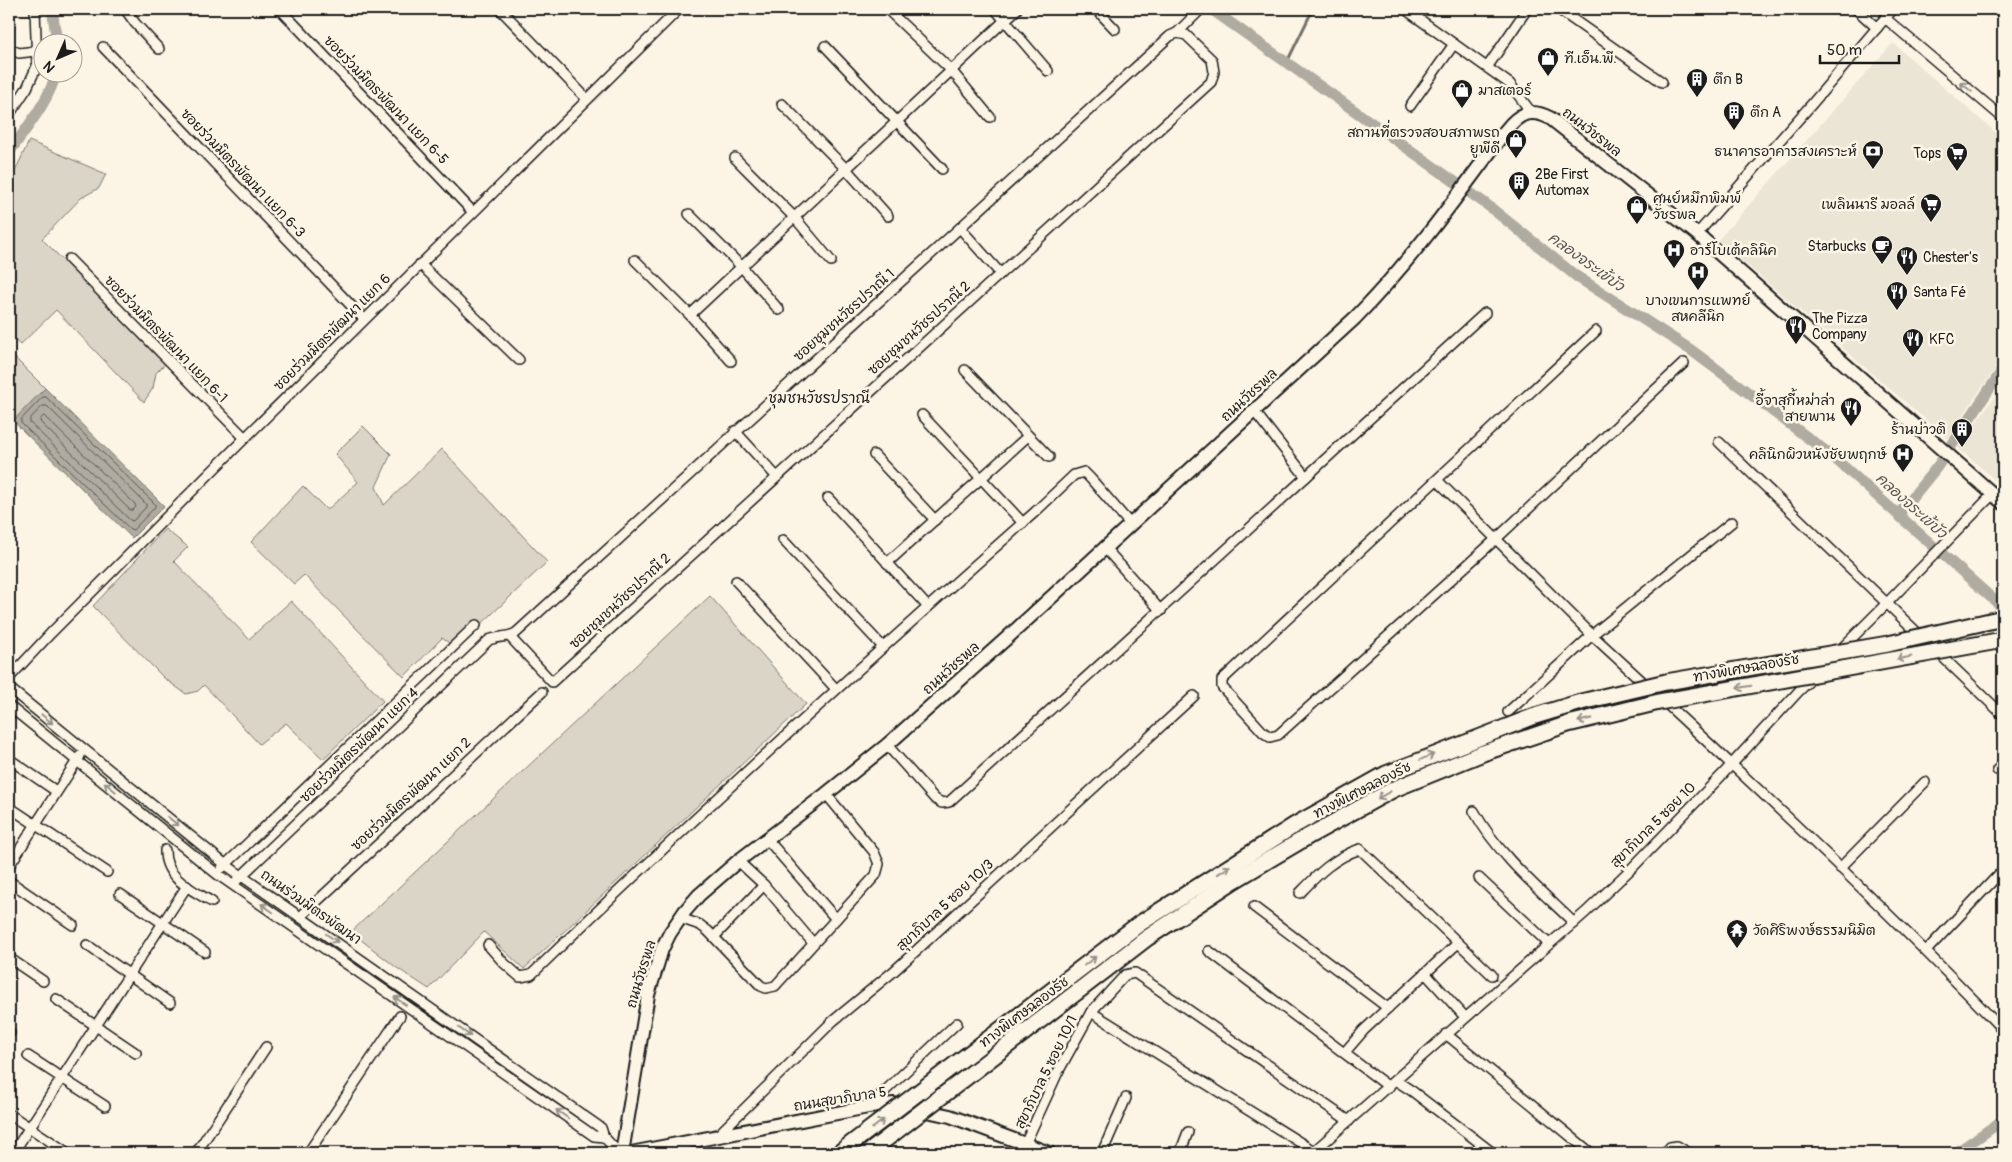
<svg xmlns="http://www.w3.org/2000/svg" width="2012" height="1162" font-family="Pangolin,'Playpen Sans Thai',sans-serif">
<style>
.built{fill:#ebe5d6}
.green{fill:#dbd5c8;stroke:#7c7872}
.water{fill:#b0aba1;stroke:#75726c}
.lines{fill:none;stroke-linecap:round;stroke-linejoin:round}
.shore{stroke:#575551;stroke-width:1}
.stream{stroke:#75726c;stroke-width:3}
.canal{stroke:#b0aba1;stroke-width:11}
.street-casing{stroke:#1c1c1c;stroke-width:12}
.secondary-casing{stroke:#1c1c1c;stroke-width:16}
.street{stroke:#fcf5e5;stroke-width:9}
.secondary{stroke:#fcf5e5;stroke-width:12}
.highway-bridge-casing{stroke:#1c1c1c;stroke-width:19;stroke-linecap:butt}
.highway-bridge{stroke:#fcf5e5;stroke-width:15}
.oneway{stroke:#97938b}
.labels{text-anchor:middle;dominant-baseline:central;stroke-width:5;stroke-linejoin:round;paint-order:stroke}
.poi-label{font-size:14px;fill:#1c1c1c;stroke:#fcf5e5;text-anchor:start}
.street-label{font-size:14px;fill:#1c1c1c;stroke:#fcf5e5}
.water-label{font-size:15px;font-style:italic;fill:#575551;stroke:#fcf5e5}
.neighbourhood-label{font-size:15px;fill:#1c1c1c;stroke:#fcf5e5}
</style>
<rect width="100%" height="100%" fill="#fcf5e5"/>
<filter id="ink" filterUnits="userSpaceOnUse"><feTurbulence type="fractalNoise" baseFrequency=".02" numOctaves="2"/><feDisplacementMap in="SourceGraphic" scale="10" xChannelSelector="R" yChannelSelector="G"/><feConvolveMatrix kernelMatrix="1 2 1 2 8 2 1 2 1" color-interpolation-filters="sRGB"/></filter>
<g filter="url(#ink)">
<g class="built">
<path d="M1893,43L2003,139V358L1973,400L1948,439L1718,240Z"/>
<path d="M2003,386V487L1957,447Z"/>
</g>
<g class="green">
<path d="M29,141L106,174L99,188L81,198L42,239L166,363L156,373L153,388L144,402L56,310L20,345L9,335V184Z"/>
<path d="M9,352L45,388L13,421L9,418Z"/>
<path d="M363,426L391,454L376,487L384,505L442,449L547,562L456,648L442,638L404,677L304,575L294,584L251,542L303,486L327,510L358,482L335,454Z"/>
<path d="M165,529L188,547L174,561L249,639L291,601L383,701L323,759L286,723L259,744L204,685L198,691L186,694L164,678L93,606Z"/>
<path d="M710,596L806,704L524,969L484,932L429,989L397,968L351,932Z"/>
</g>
<path class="water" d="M45,388L164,506L132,538L13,421Z"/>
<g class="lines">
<g class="shore">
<path d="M43,397H46L155,504V507L133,530L130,529L21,423V420Z"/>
<path d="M43,406H47L146,504V507L133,521L130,520L30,423V419Z"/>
<path d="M44,416L135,504L136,507L133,510H130L41,423L40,420Z"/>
</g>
<path class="stream" d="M1287,62L1313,9"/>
<g class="canal">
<path d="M52,9L57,42"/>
<path d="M1211,9L1486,204L1576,276L1691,350L1746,391L1832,456L2003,608"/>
<path d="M9,153C24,131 51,99 56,72"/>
<path d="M1898,515L1937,467L2003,369"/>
<path d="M1956,1153L2003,1120"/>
</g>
<g class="street-casing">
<g id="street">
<path d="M125,9L135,23L159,49"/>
<path d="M280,9L472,211"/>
<path d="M500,9L587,99"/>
<path d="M995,9L1048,71"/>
<path d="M1096,9L1115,29"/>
<path d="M1405,9L1510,84L1531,112"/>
<path d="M1558,9L1662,82"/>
<path d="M1856,9L1877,28"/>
<path d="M890,12L951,70L990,117"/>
<path d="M1885,18L2003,118"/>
<path d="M1177,33L1201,9"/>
<path d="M825,46L942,169"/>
<path d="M103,47L364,319"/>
<path d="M9,49L19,53L36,51"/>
<path d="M1488,66L1527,9"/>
<path d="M782,104L847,170L888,216"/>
<path d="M1410,106L1454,44"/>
<path d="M9,115L27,88L37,66L35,9"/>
<path d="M735,158L795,218L831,261"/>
<path d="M689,214L741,266L779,310"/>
<path d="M960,228L1000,273"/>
<path d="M1697,234L1811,105L1893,9"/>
<path d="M69,259L245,438"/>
<path d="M635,260L690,315L731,361"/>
<path d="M420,264L519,360"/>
<path d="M690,315L1017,9"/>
<path d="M1596,331L1222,680V687L1263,732L1270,737L1278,735L1495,540L1684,363"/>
<path d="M965,370L1049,457"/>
<path d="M1254,411L1306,477L1485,313"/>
<path d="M922,415L1023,523"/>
<path d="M735,431L776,476"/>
<path d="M1719,442L2003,715"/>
<path d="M874,455L935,520"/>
<path d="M1437,480L1592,635L1508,712"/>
<path d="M828,498L928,607"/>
<path d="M1732,522L1592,635C1732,764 1871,893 2003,1030"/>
<path d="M783,540L883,647"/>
<path d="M1105,548L1161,611"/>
<path d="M887,563L1028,436"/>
<path d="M736,581L836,689"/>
<path d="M9,678L51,633L245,438L679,9"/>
<path d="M9,688L226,865L601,1128L604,1137L619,1153"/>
<path d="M9,706L217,874L594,1136L604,1137"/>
<path d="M887,745L935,799L942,803L949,802L1306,477"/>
<path d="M9,759L56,791"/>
<path d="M1997,770L2003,764"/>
<path d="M9,807L107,872"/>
<path d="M1474,811C1498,855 1538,888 1574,923"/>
<path d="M767,839L836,919"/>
<path d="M165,850C164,878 191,889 212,902"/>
<path d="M738,861L764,885L813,943"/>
<path d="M9,866L80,756"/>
<path d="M222,868L476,625"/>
<path d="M1840,868L1925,782"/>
<path d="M1479,878L1549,944"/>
<path d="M9,881L73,925"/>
<path d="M233,884L489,640C498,636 507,638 516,633C733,433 953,236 1170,36L1177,33L1186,35L1212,60L1214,72L1211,82L552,682L509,636"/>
<path d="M1300,893C1319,873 1334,858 1360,849L1492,975"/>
<path d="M120,894L205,952"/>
<path d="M1254,907L1388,1008"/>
<path d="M300,917L542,692"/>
<path d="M680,918L700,925L708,931L761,986L766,988L775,986L876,875L879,864L874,852L826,794"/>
<path d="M714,937L764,885"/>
<path d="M87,945L170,1003"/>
<path d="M488,945L504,963L520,977L531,975C695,816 864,663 1035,512L1074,475L1084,472L1090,478L1131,525"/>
<path d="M1927,950L2003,870"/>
<path d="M1209,951L1389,1087"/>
<path d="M9,958L43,981"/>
<path d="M1425,973L1465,1017"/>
<path d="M56,999L136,1053"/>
<path d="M1091,1012L1317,1153"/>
<path d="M9,1032L10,1033"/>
<path d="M1446,1034L1591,1153"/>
<path d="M1345,1052L1364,1030L1458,943"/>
<path d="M28,1056L105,1106"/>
<path d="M1395,1080L1412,1091L1493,1153"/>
<path d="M868,1107L957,1023"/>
<path d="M9,1114L68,1153"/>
<path d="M717,1136L833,1021L894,971L1194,696"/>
<path d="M1025,1144L1058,1072L1091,1012L1125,975L1135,973L1349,1121"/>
<path d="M13,1153L187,886"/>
<path d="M196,1153L266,1047"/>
<path d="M308,1153L400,1016"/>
<path d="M1102,1153L1126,1098"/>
<path d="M1180,1153L1188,1132"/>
<path d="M1312,1153L1586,912L1633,867L1721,776L1799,691L1886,604L1993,494"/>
<path d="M1665,1153L1670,1147L1677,1146L1689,1153"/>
</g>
</g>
<g class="secondary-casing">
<g id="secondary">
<path d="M622,1153L648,995L662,949L670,933L685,911L699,895L738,861L826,794L887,745L1007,638L1355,318C1412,260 1458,195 1506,130C1519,113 1531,108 1550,118L1697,234L2003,503"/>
<path d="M631,1153L868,1107L894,1104L950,1116L1049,1153"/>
</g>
</g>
<use href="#street" class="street"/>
<use href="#secondary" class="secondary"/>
<g class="highway-bridge-casing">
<g id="highway-bridge">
<path d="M839,1153L1139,924L1295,825L1386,774L1535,716L1581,702L1666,682L1888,644L2003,618"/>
<path d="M868,1153L1147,938L1233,881L1307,837L1394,789L1483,753L1568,724L1659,702L2003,640"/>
</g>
</g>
<use href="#highway-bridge" class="highway-bridge"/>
</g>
<defs><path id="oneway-shaft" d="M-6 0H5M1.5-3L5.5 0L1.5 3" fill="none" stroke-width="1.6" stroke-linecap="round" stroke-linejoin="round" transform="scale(1.25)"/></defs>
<g class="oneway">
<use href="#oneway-shaft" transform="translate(1966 87) rotate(-140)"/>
<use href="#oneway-shaft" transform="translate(1904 658) rotate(169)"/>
<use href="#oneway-shaft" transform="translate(1744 687) rotate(170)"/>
<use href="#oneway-shaft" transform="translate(47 719) rotate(39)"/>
<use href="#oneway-shaft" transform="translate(1585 720) rotate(166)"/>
<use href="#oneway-shaft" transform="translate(1427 757) rotate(-22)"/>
<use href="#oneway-shaft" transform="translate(110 787) rotate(-141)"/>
<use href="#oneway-shaft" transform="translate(1384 795) rotate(151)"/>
<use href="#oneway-shaft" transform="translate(173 821) rotate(39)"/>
<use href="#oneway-shaft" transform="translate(1224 870) rotate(-33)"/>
<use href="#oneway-shaft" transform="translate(267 908) rotate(-145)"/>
<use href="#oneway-shaft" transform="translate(332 938) rotate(35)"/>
<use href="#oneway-shaft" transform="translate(1090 961) rotate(-37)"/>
<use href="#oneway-shaft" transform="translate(400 1001) rotate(-145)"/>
<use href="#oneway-shaft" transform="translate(465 1032) rotate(35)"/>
<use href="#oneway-shaft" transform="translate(562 1114) rotate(-145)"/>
<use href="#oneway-shaft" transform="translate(878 1124) rotate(-37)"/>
</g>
</g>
<defs>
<g id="shop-pin" transform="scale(1.125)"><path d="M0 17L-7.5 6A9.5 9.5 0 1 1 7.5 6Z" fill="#1c1c1c" stroke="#fcf5e5"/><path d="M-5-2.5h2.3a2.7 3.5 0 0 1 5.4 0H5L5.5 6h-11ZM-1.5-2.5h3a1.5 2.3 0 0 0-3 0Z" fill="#fff"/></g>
<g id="building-pin" transform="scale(1.125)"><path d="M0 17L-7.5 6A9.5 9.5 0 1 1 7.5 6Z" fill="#1c1c1c" stroke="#fcf5e5"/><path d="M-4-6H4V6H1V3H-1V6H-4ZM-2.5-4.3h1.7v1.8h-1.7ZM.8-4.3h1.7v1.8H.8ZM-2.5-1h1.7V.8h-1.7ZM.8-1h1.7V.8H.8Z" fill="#fff"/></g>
<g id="bank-pin" transform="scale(1.125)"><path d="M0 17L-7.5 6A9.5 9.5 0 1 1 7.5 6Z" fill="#1c1c1c" stroke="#fcf5e5"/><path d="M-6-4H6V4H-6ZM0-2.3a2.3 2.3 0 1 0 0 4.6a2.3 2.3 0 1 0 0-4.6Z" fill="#fff"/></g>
<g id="supermarket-pin" transform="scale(1.125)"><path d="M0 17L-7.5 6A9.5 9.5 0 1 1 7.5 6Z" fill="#1c1c1c" stroke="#fcf5e5"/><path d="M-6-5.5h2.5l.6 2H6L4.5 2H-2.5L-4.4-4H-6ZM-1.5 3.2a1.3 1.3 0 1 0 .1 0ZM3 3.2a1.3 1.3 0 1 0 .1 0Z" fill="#fff"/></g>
<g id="cafe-pin" transform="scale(1.125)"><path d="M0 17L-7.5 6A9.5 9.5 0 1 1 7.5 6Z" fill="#1c1c1c" stroke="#fcf5e5"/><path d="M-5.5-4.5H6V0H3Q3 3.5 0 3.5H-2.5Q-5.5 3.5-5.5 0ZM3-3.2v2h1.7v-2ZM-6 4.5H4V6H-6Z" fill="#fff"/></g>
<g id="hospital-pin" transform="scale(1.125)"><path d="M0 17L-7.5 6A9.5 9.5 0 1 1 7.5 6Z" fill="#1c1c1c" stroke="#fcf5e5"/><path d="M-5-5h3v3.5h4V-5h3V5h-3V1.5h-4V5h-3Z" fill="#fff"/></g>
<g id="restaurant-pin" transform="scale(1.125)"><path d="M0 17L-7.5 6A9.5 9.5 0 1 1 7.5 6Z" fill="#1c1c1c" stroke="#fcf5e5"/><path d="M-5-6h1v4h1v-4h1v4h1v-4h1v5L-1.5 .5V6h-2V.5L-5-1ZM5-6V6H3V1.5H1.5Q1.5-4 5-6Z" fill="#fff"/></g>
<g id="temple-pin" transform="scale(1.125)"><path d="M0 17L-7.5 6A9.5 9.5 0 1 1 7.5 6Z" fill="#1c1c1c" stroke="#fcf5e5"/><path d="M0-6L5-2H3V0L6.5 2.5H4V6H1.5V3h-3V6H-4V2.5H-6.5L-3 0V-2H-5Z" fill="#fff"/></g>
</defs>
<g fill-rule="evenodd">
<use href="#shop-pin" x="1548" y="58"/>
<use href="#building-pin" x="1697" y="79"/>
<use href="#shop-pin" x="1462" y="90"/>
<use href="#building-pin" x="1734" y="112"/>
<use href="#shop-pin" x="1516" y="140"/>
<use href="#bank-pin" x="1873" y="151"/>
<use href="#supermarket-pin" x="1957" y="153"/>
<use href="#building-pin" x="1519" y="182"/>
<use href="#supermarket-pin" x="1931" y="204"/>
<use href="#shop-pin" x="1637" y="206"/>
<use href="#cafe-pin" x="1882" y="246"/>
<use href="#hospital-pin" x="1674" y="250"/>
<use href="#restaurant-pin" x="1907" y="257"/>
<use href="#hospital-pin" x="1698" y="272"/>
<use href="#restaurant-pin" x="1897" y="292"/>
<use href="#restaurant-pin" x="1796" y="326"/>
<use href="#restaurant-pin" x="1913" y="339"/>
<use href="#restaurant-pin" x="1851" y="408"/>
<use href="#building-pin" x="1962" y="429"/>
<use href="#hospital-pin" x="1903" y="454"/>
<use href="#temple-pin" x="1737" y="930"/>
</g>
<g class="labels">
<g class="poi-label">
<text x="1564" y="58">ที.เอ็น.พี.</text>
<text x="1713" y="79">ตึก B</text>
<text x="1478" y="90">มาสเตอร์</text>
<text x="1750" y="112">ตึก A</text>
<text x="1500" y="132" text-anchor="end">สถานที่ตรวจสอบสภาพรถ<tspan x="1500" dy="16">ยูพีดี</tspan></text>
<text x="1857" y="151" text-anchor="end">ธนาคารอาคารสงเคราะห์</text>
<text x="1941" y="153" text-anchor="end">Tops</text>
<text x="1535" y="174">2Be First<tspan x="1535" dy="16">Automax</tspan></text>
<text x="1653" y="198">ศูนย์หมึกพิมพ์<tspan x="1653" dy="16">วัชรพล</tspan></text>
<text x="1915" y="204" text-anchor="end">เพลินนารี มอลล์</text>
<text x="1866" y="246" text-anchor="end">Starbucks</text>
<text x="1690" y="250">อาร์โบเต้คลินิค</text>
<text x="1923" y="257">Chester's</text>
<text x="1913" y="292">Santa Fé</text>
<text x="1698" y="300" text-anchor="middle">บางเขนการแพทย์<tspan x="1698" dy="16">สหคลีนิก</tspan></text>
<text x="1812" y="318">The Pizza<tspan x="1812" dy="16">Company</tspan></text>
<text x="1929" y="339">KFC</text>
<text x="1835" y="400" text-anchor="end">อี้จาสุกี้หม่าล่า<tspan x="1835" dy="16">สายพาน</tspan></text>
<text x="1946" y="429" text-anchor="end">ร้านบ่าวติ</text>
<text x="1887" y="454" text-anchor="end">คลินิกผิวหนังชัยพฤกษ์</text>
<text x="1753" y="930">วัดศิริพงษ์ธรรมนิมิต</text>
</g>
<g class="street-label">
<text transform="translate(386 100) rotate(46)">ซอยร่วมมิตรพัฒนา แยก 6-5</text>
<text transform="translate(1592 132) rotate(38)">ถนนวัชรพล</text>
<text transform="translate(243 173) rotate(46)">ซอยร่วมมิตรพัฒนา แยก 6-3</text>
<text transform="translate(844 315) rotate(-42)">ซอยชุมชนวัชรปราณี 1</text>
<text transform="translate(919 328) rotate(-42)">ซอยชุมชนวัชรปราณี 2</text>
<text transform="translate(332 332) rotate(-45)">ซอยร่วมมิตรพัฒนา แยก 6</text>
<text transform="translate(166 339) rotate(46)">ซอยร่วมมิตรพัฒนา แยก 6-1</text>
<text transform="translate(1249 395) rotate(-43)">ถนนวัชรพล</text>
<text transform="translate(620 601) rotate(-43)">ซอยชุมชนวัชรปราณี 2</text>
<text transform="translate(951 668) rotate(-42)">ถนนวัชรพล</text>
<text transform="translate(1746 668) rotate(-10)">ทางพิเศษฉลองรัช</text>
<text transform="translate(359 745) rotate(-44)">ซอยร่วมมิตรพัฒนา แยก 4</text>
<text transform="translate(1362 790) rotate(-27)">ทางพิเศษฉลองรัช</text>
<text transform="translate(411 794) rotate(-43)">ซอยร่วมมิตรพัฒนา แยก 2</text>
<text transform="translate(1653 825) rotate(-45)">สุขาภิบาล 5 ซอย 10</text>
<text transform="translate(945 905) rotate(-43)">สุขาภิบาล 5 ซอย 10/3</text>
<text transform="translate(311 907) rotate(35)">ถนนร่วมมิตรพัฒนา</text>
<text transform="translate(641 974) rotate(-73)">ถนนวัชรพล</text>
<text transform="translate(1024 1012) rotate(-37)">ทางพิเศษฉลองรัช</text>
<text transform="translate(1046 1072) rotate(-64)">สุขาภิบาล 5 ซอย 10/1</text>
<text transform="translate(840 1099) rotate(-9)">ถนนสุขาภิบาล 5</text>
</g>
<g class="water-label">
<text transform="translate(1586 262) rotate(36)">คลองจระเข้บัว</text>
<text transform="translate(1911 506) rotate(42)">คลองจระเข้บัว</text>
</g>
<g class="neighbourhood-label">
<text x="819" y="398">ชุมชนวัชรปราณี</text>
</g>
</g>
<rect width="2012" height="1162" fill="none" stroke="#fcf5e5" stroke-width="30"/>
<rect x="15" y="15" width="1982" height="1132" fill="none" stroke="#1c1c1c" stroke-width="2" filter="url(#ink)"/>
<g transform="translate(58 58) rotate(225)"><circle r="24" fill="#fcf5e5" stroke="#a29e95"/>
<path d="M0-4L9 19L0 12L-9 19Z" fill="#1c1c1c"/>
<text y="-8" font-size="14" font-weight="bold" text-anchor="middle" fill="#1c1c1c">N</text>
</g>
<path d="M1820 55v8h79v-8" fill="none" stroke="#1c1c1c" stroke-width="2.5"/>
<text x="1827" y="55" font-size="15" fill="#1c1c1c" stroke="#fcf5e5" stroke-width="4" paint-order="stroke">50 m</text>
</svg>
